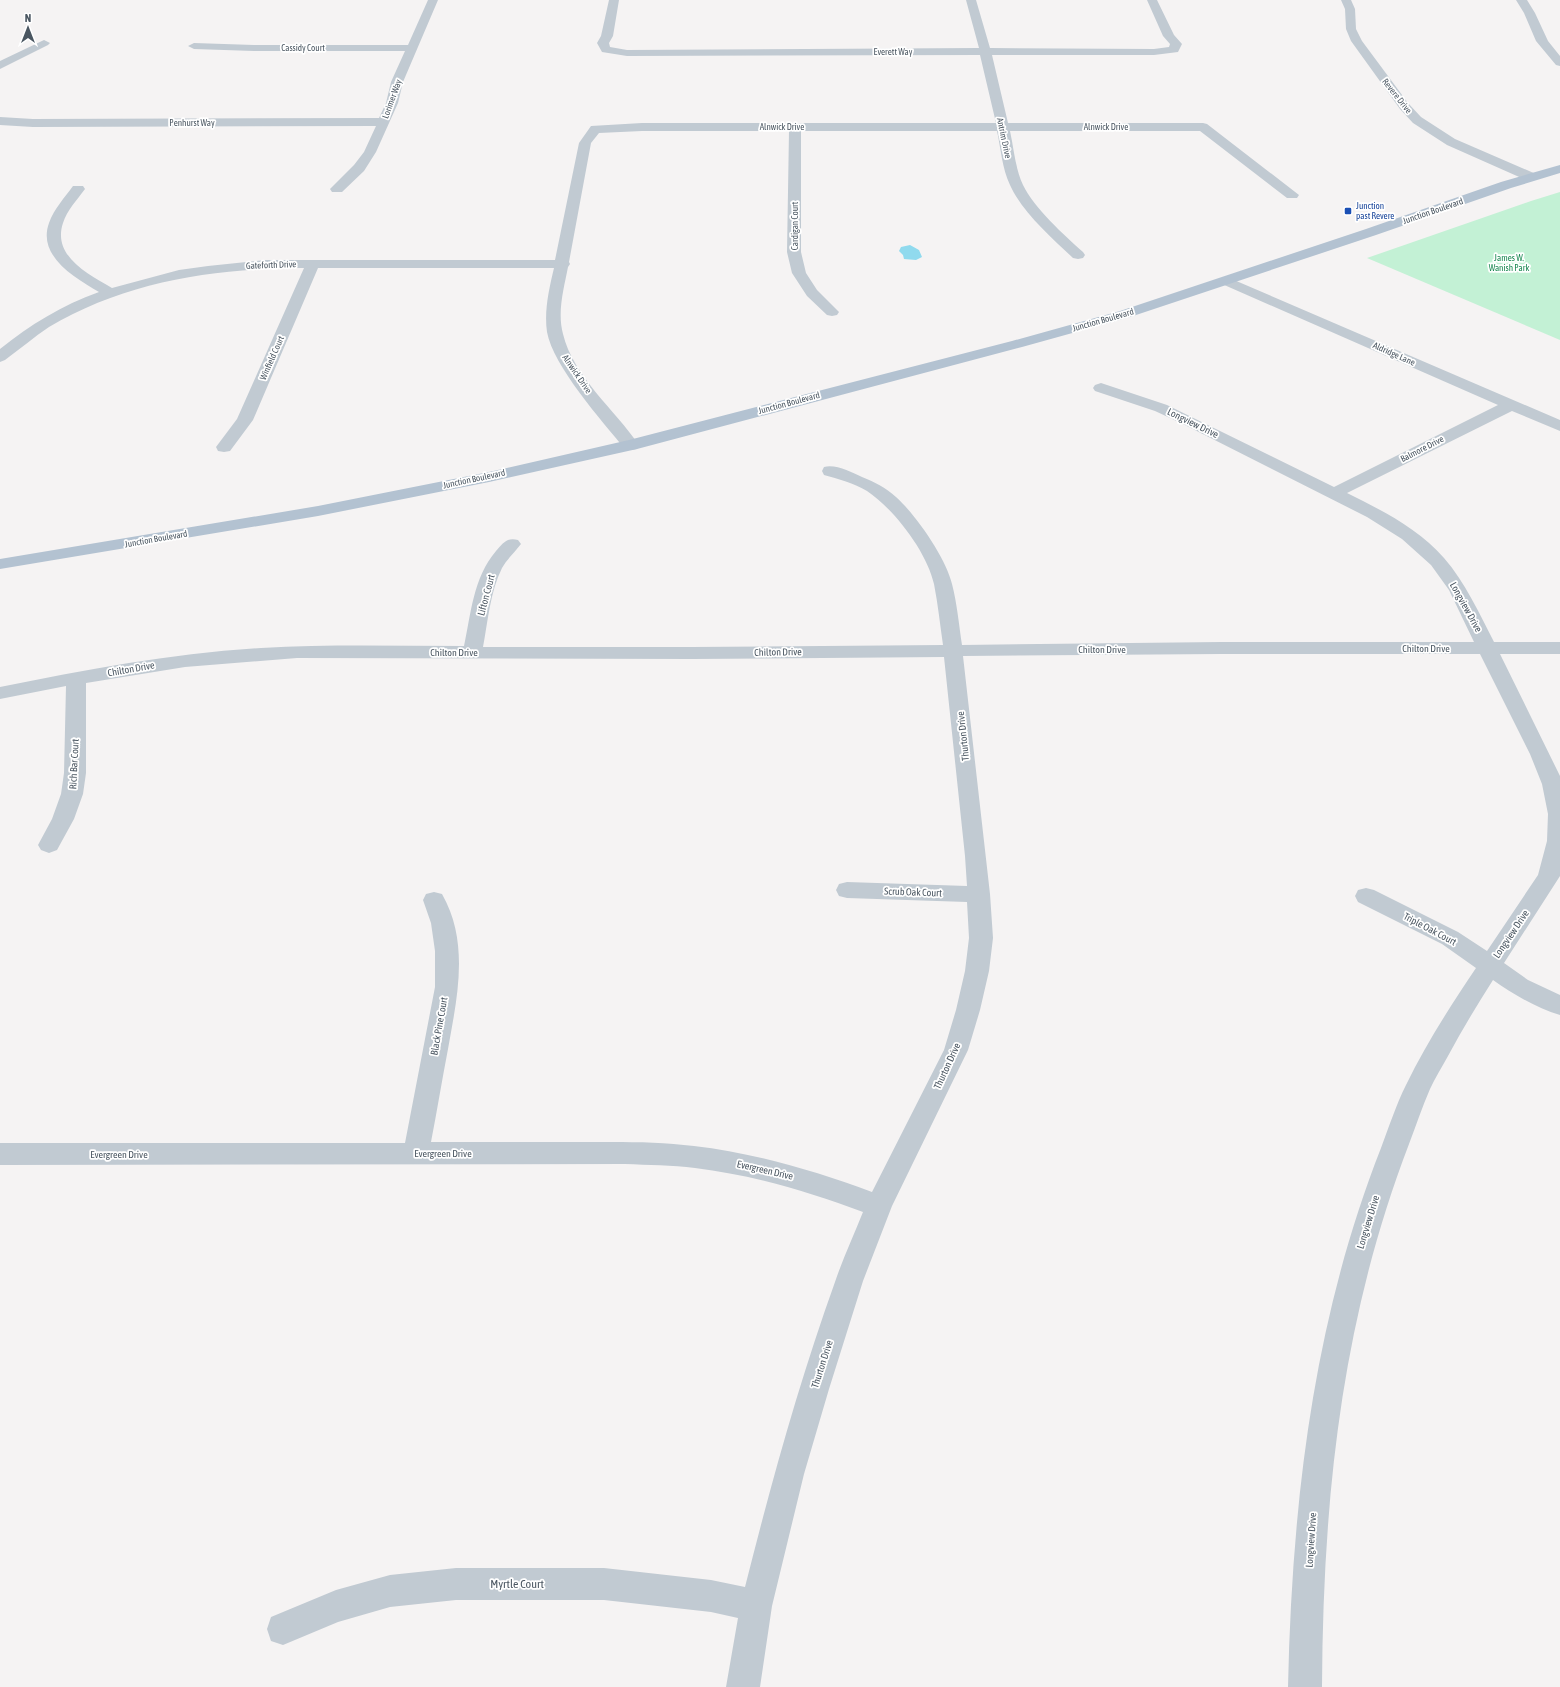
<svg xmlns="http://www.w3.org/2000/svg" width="1560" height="1687" font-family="'Asap Condensed',sans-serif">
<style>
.green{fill:#c3f1d5}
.water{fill:#90daee}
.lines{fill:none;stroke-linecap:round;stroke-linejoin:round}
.minor{fill:#c1cad2;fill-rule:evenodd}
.major{fill:#b3c2d1;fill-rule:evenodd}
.transit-dot{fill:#1a4fb4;stroke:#fff;stroke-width:1.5}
.labels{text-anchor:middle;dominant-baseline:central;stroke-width:3.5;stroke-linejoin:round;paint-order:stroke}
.far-street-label{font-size:9px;fill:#4a5661;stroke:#fff}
.far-transit-label{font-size:9px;fill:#164399;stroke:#fff;text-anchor:start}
.far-park-label{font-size:9px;fill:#17864f;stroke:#fff}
.street-label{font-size:10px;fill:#4a5661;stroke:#fff}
.near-street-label{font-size:12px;fill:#4a5661;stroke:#fff}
</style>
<rect width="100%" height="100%" fill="#f5f3f3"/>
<path class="green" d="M1560,192V340L1367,258L1531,201Z"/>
<path class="water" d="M910,245L919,250L922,257L916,260L904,259L903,255L899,251L901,247Z"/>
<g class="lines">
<g class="minor">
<path d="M428,0H438L403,82L398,103L376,152L364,171L342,192H332L330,189L354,165L364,152L376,126L33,127L0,125V117L33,119L379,118L386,103L391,82L405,51H254L194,49L188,46L194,43L254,45H408Z"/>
<path d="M609,0H619L613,36L609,43L610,47L627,50L979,48L966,0H976L990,48L1154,49L1169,47L1170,44L1163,36L1147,0H1157L1174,35L1182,44L1178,52L1154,55H992L1008,123H1203L1207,124L1299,195L1297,198H1287L1200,131H1010C1014,149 1015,168 1023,185C1034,208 1064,235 1083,252L1085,255L1083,258L1078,259L1073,258C1052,238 1022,212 1010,185C1002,168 1001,149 997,131H801V252L806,273L817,290L839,312L837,315L832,316L827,315L807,296L792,273L787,252L789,131H642L599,133L591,143L569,262L570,264L568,267C564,288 557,312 563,334C573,376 615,410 639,445L637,449L631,450L625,449C602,421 553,366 547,332C544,311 549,289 554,268H318L253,420L230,451L224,452L218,451L216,447L237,419L304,268C216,268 126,281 49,327C34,337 20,349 5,360L0,362V349C30,325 62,305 99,292C75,278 37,256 49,223C54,209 65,197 73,186H83L85,189C77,200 67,210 63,223C52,256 88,274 112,288L179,270L208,266L265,260H555L579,143L591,126L642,123H996L980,55L627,56L602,52L597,43L601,36Z"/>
<path d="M1341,0H1351L1355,9L1356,29L1362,41L1408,103L1421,117L1455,139L1536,174L1537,177L1536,180H1526L1447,145L1413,123L1400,109L1351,41L1346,29L1345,9Z"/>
<path d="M1516,0H1527L1535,13L1548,41L1560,56V66L1556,65L1536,41L1524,13Z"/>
<path d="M44,40L50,43L48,45L0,69V61Z"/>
<path d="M1227,277L1560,420V431L1512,411L1347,493C1381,510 1418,528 1444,558C1465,582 1479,613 1494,642H1560V654H1500L1560,776V876L1504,963L1528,980L1560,995V1015C1536,1008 1513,994 1493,980C1477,1005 1462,1030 1448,1056C1442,1067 1435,1078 1430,1089C1422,1107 1416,1126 1409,1144C1341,1321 1323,1499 1322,1687H1288C1292,1503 1313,1321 1381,1148C1389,1127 1396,1105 1406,1085C1426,1044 1451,1005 1476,968L1442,944L1358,902L1355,896L1358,890L1366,888L1374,890L1458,932L1487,951L1538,875L1547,841L1548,814L1542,784L1530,754L1480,654H1221L963,656L990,894L993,938L989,971L980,1010L968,1050L892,1206L863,1281L829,1389L804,1474L772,1606L760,1687H726L738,1618L711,1612L604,1600H456L390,1607L338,1622L283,1645L271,1641L267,1629L271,1617L336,1590L390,1575L456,1568H604L711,1580L745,1587C771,1484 799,1382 835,1282C843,1258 854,1235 863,1212C809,1192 753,1175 695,1168C672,1165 648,1165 625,1164L0,1165V1143H405L435,987V951L431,923L423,900L426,894L434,892L442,894C470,943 457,998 448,1049C442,1080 437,1111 431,1142C480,1142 530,1142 579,1142C617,1142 656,1141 694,1146C755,1153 815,1171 872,1192L944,1050L956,1010L965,971L969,938L967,902L847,898L839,896L836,890L839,884L847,882L967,886L965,856L944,657L692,659L297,658L185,667L86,683V773L83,794L74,819L57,850L49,853L41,850L38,845L52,819L61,794L64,773L66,686L0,699V687C86,670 173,653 261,648C328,644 396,646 464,646C471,614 473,578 496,551C503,543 507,537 518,540L521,544C515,552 507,559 502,568C490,592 488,621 483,647H692L943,645C940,625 938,604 934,584C927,552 894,509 867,491C854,483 838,479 824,475L822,471L824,467C836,464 851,472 862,477C875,482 886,488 896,497C916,515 946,558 952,584C957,603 959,625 962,645L1221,642H1474L1449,590L1431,565L1402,539L1367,517L1183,424L1155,411L1095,391L1093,388L1095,385L1101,383L1167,405L1334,487L1498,405L1222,284L1220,281L1222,278Z"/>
</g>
<path class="major" d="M1560,165V173L1511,188L1376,235L1130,317L1022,347L637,449L489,482L318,516L0,569V559L318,506L489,472L629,440L1012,341L1120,311L1366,229L1501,182Z"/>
</g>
<rect class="transit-dot" x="1344" y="207" width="8" height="8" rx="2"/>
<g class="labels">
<g class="far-street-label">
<text x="303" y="48">Cassidy Court</text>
<text x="893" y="52">Everett Way</text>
<text transform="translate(1397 96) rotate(52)">Revere Drive</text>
<text transform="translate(392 99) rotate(-70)">Lorimer Way</text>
<text x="192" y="123">Penhurst Way</text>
<text x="782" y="127">Alnwick Drive</text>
<text x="1106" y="127">Alnwick Drive</text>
<text transform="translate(1004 138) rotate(78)">Antrim Drive</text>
<text transform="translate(1433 211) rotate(-19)">Junction Boulevard</text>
<text transform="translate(795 226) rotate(-90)">Cardigan Court</text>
<text transform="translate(271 265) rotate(-2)">Gateforth Drive</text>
<text transform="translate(1103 320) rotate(-16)">Junction Boulevard</text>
<text transform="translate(1394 354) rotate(24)">Aldridge Lane</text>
<text transform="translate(272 358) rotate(-66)">Winfield Court</text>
<text transform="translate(577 374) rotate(56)">Alnwick Drive</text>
<text transform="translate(789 403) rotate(-15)">Junction Boulevard</text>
<text transform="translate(1422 449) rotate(-27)">Balmore Drive</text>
<text transform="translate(474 479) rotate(-12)">Junction Boulevard</text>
<text transform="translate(156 539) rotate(-10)">Junction Boulevard</text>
</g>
<g class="far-transit-label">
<text x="1356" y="206">Junction<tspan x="1356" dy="10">past Revere</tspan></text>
</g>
<g class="far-park-label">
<text x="1509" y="258">James W.<tspan x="1509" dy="10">Wanish Park</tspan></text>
</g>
<g class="street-label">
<text transform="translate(1193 423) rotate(26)">Longview Drive</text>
<text transform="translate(486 595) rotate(-75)">Lifton Court</text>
<text transform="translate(1466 607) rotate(61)">Longview Drive</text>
<text x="1426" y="648">Chilton Drive</text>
<text x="1102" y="649">Chilton Drive</text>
<text x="454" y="652">Chilton Drive</text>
<text transform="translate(778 652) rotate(-1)">Chilton Drive</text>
<text transform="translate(131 669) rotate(-10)">Chilton Drive</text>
<text transform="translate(963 736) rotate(-96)">Thurton Drive</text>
<text transform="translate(74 764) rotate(-87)">Rich Bar Court</text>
<text transform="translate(913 892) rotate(2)">Scrub Oak Court</text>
<text transform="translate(1430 929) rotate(28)">Triple Oak Court</text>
<text transform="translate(1511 934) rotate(-56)">Longview Drive</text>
<text transform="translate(439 1026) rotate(-80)">Black Pine Court</text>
<text transform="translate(947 1066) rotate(-65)">Thurton Drive</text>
<text x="443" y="1153">Evergreen Drive</text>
<text x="119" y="1154">Evergreen Drive</text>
<text transform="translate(765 1170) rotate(13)">Evergreen Drive</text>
<text transform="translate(1368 1222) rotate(-73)">Longview Drive</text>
<text transform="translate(822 1364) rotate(-72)">Thurton Drive</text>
<text transform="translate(1311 1540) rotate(-86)">Longview Drive</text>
</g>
<g class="near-street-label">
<text x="517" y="1584">Myrtle Court</text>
</g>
</g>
<g transform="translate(28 28)" stroke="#ffffff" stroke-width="3" paint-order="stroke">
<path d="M0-3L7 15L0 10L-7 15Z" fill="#4a5661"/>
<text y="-6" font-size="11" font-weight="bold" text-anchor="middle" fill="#4a5661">N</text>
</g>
</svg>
